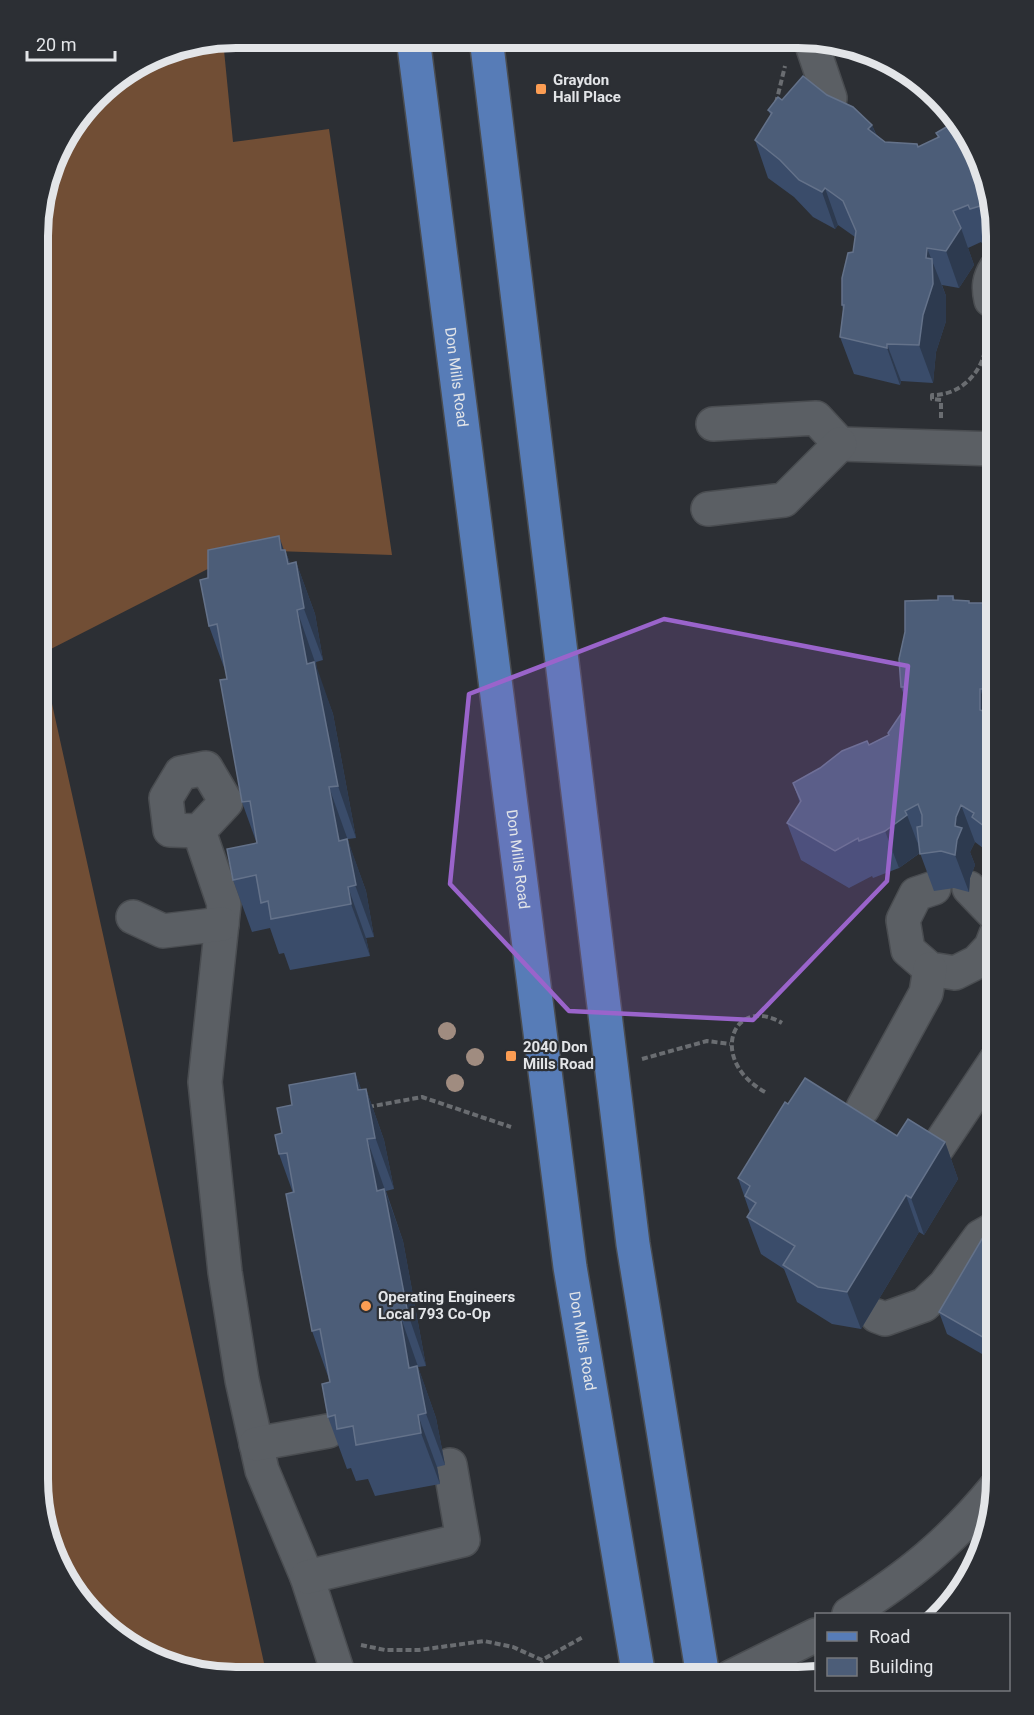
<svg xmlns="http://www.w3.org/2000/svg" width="1034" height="1715" font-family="Roboto,sans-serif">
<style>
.forest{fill:#714e35}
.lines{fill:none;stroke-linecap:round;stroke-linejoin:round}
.minor-casing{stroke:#4a4d51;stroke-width:36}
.major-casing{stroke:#4a4d51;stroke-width:36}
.path{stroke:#6a6d71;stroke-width:4;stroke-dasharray:6 3;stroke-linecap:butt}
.minor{stroke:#5b5f64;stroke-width:33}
.major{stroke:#577cb7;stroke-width:33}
.tree{fill:#a08c80}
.wall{fill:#3a4c6a}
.shaded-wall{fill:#2d3a4f}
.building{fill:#4c5d78;stroke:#64728a;stroke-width:1.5}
.marked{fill:#9a64cb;fill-opacity:0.2;stroke:#9a64cb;stroke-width:4.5;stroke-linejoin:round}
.poi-dot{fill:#fc9d53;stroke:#2c2f34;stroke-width:2}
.labels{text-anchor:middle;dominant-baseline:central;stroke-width:4.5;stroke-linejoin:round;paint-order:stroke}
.poi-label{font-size:15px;font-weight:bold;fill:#e3e5e8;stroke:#2c2f34;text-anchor:start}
.street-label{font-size:15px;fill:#e3e5e8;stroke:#2c2f34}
.rim{fill:none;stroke:#e3e5e8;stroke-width:8}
</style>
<rect width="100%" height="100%" fill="#2c2f34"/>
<path class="forest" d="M223,40L233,142L329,129L392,555L245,550L41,654L264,1663L226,1676H210L115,1636L52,1555L38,1479L39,210L58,148L101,91L188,47Z"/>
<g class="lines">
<g class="minor-casing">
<g id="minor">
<path d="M810,39L830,98"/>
<path d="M996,303L991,300C988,287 989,279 996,268"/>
<path d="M713,424L816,418L840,444L996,449"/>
<path d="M708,509L784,500L840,444"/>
<path d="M199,831L170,830L166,798L181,773L206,768L226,802L199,831L224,904L205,1082L225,1272L242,1380L262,1470L307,1577L339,1676"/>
<path d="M934,888L916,894L903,920L908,950L930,969L955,973L977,962L991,947L996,934"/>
<path d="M969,888L996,916"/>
<path d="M133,917L163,931L222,924"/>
<path d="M863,1108L926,993L930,969"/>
<path d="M938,1147L996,1060"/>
<path d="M877,1316L885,1319L924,1305L945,1285L980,1237L996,1228"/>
<path d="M256,1444L328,1431"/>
<path d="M307,1577L463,1540L450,1465"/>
<path d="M849,1614C909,1576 950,1543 996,1487"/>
<path d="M731,1677L816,1635"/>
</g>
</g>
<g class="major-casing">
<g id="major">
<path id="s1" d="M413,38L570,1267L639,1677"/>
<path d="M486,38L633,1244L703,1677"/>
</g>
</g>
<g class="path">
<path d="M776,103L785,66"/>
<path d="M941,418V400L932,399V395C965,396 991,363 985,332"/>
<path d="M642,1059L707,1041L730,1044"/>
<path d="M765,1092C707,1060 733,994 782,1023"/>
<path d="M368,1107L422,1097L511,1127"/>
<path d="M361,1645L385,1650H419L484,1641L513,1647L542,1660L583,1637"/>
<path d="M541,1677L542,1660"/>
</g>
<use href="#minor" class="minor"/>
<use href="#major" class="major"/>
</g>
<g class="tree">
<circle cx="447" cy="1031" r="9"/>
<circle cx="475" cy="1057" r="9"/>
<circle cx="455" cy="1083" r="9"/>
</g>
<g class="wall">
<path d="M827,95L872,125L876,134L885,142L918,147L938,138L936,133L982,160L996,236V242L984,246L981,242L968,248L974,265L959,288L942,285L946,296V321L936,352L933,383L901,381L900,385L854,374L840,337L843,310L842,305L853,252L855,237L838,225L835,229L813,217L794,197L768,178L755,140L771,116L768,110L782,100Z"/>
<path d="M284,550H285L290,563L296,562L315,614L323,660L316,662L317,671L333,714L356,838L348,839L350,847L366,891L374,937L366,938L370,956L290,970L284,953L279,954L270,928L252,932L233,880L257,844L242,802L226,673L209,626L208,578Z"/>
<path d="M953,596L955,600L969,601L970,603H986L996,633V726H994V735L996,739V862L986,854L983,848L975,842L970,852L975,865L970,878L969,892L954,888L934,891L920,853L899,868L873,878L872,876L849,888L801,860L787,823L800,803L793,783L888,735L905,708V698L901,687L938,600Z"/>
<path d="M355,1073L361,1089H366L384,1140L394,1189L386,1191L403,1241L426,1366L418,1367L436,1418L445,1465L437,1467L440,1484L375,1496L368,1479L356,1481L351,1468L347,1469L328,1417L330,1382L312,1331L293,1193L279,1154L282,1133L292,1105Z"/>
<path d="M788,1104L897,1136L945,1142L958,1179L924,1235L919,1232L861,1329L832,1324L797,1302L784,1269L761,1254L747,1217L750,1213L738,1178Z"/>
<path d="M996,1231V1362L947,1334L939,1312Z"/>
</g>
<g class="shaded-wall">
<path d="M872,125L886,162L868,129Z"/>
<path d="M825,188L838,225L835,229L822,192Z"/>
<path d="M961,228L974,265L959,288L946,251Z"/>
<path d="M927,248L946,296V321L936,352L933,383L919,345L923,315Z"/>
<path d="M887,344L901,381L900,385L887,348Z"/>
<path d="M279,536L287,559L285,550L302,594L296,562L315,614L323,660L298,593L281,550Z"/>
<path d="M986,603L996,633V721L985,689Z"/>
<path d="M297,610L333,714L356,838L338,786L307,664Z"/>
<path d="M980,689L994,726L993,747L980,710Z"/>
<path d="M329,787L366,891L374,937L339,841Z"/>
<path d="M961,805L975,842L970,852L975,865L970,878L969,892L955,855L957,840L955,826L956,817Z"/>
<path d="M907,815L921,852L899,868L885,831Z"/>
<path d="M348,887L366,938L370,956L351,904Z"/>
<path d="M355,1073L371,1117L366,1089L384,1140L394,1189L358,1090Z"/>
<path d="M367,1139L403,1241L426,1366L408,1314L377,1191Z"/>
<path d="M945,1142L958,1179L924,1235L911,1198Z"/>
<path d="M906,1195L919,1232L861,1329L847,1292Z"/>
<path d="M400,1315L436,1418L445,1465L409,1368Z"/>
<path d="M996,1338V1352L993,1343Z"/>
<path d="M418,1415L437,1467L440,1484L421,1433Z"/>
</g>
<g class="building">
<path d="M803,76L827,95L853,107L872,125L868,129L885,142L917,144L918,147L939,137L936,133L953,123L982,160L990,203L970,209L968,205L953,211L961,228L946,251L927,248L926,258L932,259L933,284L923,315L919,345L887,344V348L840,337L844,305H842V278L848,253L853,252L856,231L843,201L825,188L822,192L799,180L780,160L755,140L772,113L768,110L778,97L782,100Z"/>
<path d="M279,536L281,550H285L288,564L296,562L304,608L297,610L307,664L314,662L338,786L329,787L339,841L347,839L356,885L348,887L351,904L271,919L268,901L261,903L256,875L233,880L227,849L257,843L250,801L242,802L220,680L227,679L217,624L209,626L200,580L208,578V550Z"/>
<path d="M938,596H953V600L969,601V603H986L985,634L988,662L985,689H980V710L983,711L995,738L996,739V835L993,833L972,817L974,813L961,805L956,817L955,826L962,828L957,840L955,855L941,851L920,854L917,827L922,826V815L918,804L905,811L907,815L885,831L859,841L858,838L835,851L787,823L801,801L793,783L820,768L842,751L867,741L869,745L889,735L888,733L905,708L906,687H901L899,659L905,632V601L938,600Z"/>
<path d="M355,1073L358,1090L366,1089L375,1138L367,1139L377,1191L384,1189L408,1314L400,1315L409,1368L417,1366L426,1413L418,1415L421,1433L356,1445L353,1426L337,1429L335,1415L328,1417L322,1384L330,1382L320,1329L312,1331L286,1194L294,1192L287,1153L279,1154L275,1135L282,1133L277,1108L292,1105L289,1085Z"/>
<path d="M805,1078L897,1136L908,1119L945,1142L911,1198L906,1195L847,1292L818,1287L783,1265L795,1246L747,1217L756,1203L745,1196L750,1186L738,1178L785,1102L788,1104Z"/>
<path d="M989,1227L996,1231V1338L993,1343L939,1312Z"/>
</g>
<path class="marked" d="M664,619L908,666L887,881L753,1020L569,1011L450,884L469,694Z"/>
<g class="poi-dot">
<rect x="535" y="83" width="12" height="12" rx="3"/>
<rect x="505" y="1050" width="12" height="12" rx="3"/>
<circle cx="366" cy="1306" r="6"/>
</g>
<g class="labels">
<g class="poi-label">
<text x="553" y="80">Graydon<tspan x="553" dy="17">Hall Place</tspan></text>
<text x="523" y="1047">2040 Don<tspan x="523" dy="17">Mills Road</tspan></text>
<text x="378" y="1297">Operating Engineers<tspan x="378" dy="17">Local 793 Co-Op</tspan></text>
</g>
<g class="street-label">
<text stroke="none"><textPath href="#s1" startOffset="342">Don Mills Road</textPath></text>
<text stroke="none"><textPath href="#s1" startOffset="828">Don Mills Road</textPath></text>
<text stroke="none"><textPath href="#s1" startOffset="1314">Don Mills Road</textPath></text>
</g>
</g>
<path d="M0 0H1034V1715H0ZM236 48H798A188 188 0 0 1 986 236V1479A188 188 0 0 1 798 1667H236A188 188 0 0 1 48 1479V236A188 188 0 0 1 236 48Z" fill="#2c2f34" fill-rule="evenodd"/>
<path class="rim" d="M236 48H798A188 188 0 0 1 986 236V1479A188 188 0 0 1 798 1667H236A188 188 0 0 1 48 1479V236A188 188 0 0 1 236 48Z"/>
<rect x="815" y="1613" width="195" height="78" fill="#2c2f34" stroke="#75787c" stroke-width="1.5"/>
<rect x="827" y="1632" width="30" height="9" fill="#577cb7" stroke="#75787c" stroke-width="1.5"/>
<text x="869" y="1643" font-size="18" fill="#e3e5e8">Road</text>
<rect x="827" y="1658" width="30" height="18" fill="#4c5d78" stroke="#75787c" stroke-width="1.5"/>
<text x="869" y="1673" font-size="18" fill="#e3e5e8">Building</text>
<path d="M27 51v9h88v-9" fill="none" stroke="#e3e5e8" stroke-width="3"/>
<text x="36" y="51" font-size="18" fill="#e3e5e8" stroke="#2c2f34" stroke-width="4.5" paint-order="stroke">20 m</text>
</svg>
